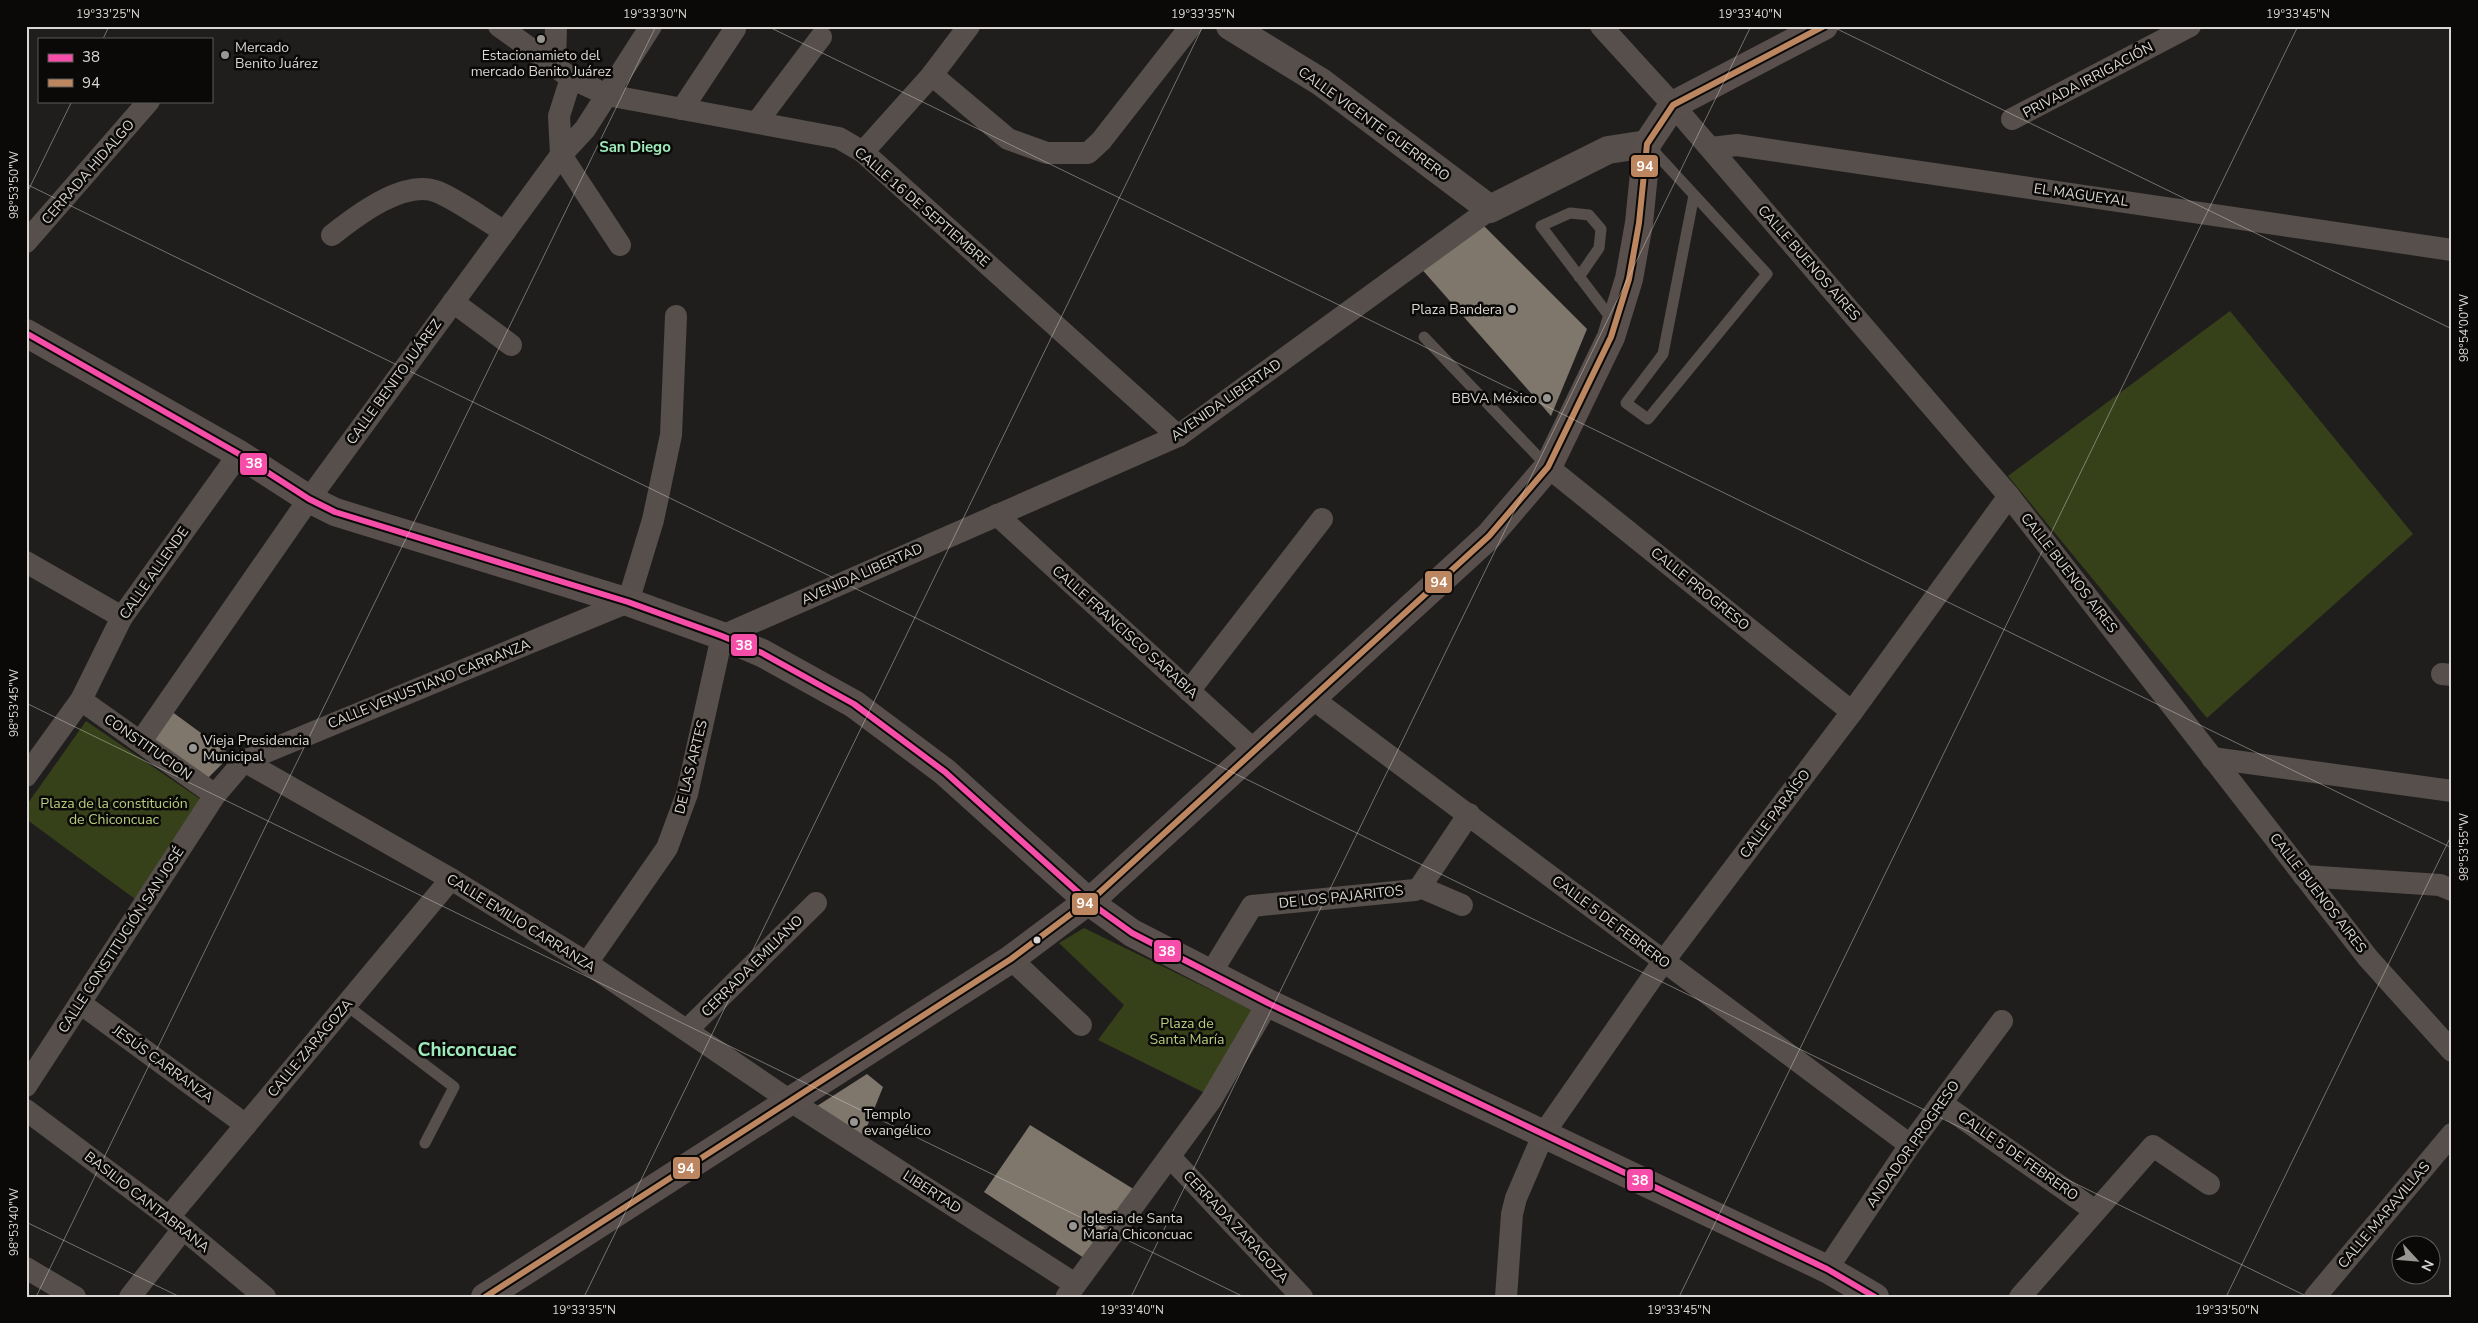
<svg xmlns="http://www.w3.org/2000/svg" width="2478" height="1323" font-family="'Nunito Sans',sans-serif">
<style>
.green{fill:#36411a}
.building{fill:#7f766c}
.lines{fill:none;stroke-linecap:round;stroke-linejoin:round}
.service{stroke:#564f4b;stroke-width:11}
.minor{stroke:#564f4b;stroke-width:22}
.tertiary{stroke:#564f4b;stroke-width:28}
.secondary{stroke:#59504d;stroke-width:28}
.bus-1-casing{stroke:#0a0907;stroke-width:10}
.bus-2-casing{stroke:#0a0907;stroke-width:10}
.bus-1{stroke:#f54da8;stroke-width:6}
.bus-2{stroke:#bb8660;stroke-width:6}
.ticks{fill:none;stroke:#d9d6d3;stroke-width:1;stroke-opacity:0.45}
.poi-dot{fill:#989693;stroke:#0a0907;stroke-width:2}
.bus-dot{fill:#d9d6d3;stroke:#0a0907;stroke-width:2}
.labels{text-anchor:middle;dominant-baseline:central;stroke-width:5;stroke-linejoin:round;paint-order:stroke}
.poi-label{font-size:14px;fill:#d9d6d3;stroke:#0a0907;text-anchor:start}
.street-label{font-size:14px;fill:#d9d6d3;stroke:#0a0907}
.park-label{font-size:14px;fill:#b6cd7e;stroke:#0a0907}
.neighbourhood-label{font-size:15px;font-weight:bold;fill:#9deabb;stroke:#0a0907}
.district-label{font-size:19px;font-weight:bold;fill:#9deabb;stroke:#0a0907}
.line-badge{stroke:#0a0907;stroke-width:2}
.badge-label{font-size:14px;text-anchor:middle;font-weight:bold;fill:#fff}
.neatline{fill:none;stroke:#d9d6d3;stroke-width:2}
.ticks-label{font-size:12px;text-anchor:middle;fill:#d9d6d3}
</style>
<rect width="100%" height="100%" fill="#201e1c"/>
<g class="green">
<path d="M2230,311L2413,534L2207,718L2008,476Z"/>
<path d="M86,721L200,799L135,899L26,819V806Z"/>
<path d="M1084,928L1256,1012L1207,1094L1098,1040L1124,1005L1059,943Z"/>
</g>
<g class="building">
<path d="M1481,223L1587,329L1551,416L1419,266Z"/>
<path d="M171,711L231,755L208,778L154,741Z"/>
<path d="M867,1074L883,1087L862,1139L817,1106Z"/>
<path d="M1030,1125L1135,1190L1087,1260L984,1192Z"/>
</g>
<g class="lines">
<g class="service">
<path d="M1650,147L1767,274L1648,419L1626,403L1663,354L1694,195"/>
<path d="M1579,277L1599,248L1601,229L1589,215L1570,213L1541,226L1613,321"/>
<path d="M1424,337L1547,466"/>
<path d="M346,1005L454,1087L425,1143"/>
</g>
<g class="minor">
<path d="M499,26L571,78L607,95L839,138L863,152L1178,436"/>
<path d="M1601,26L1673,105L2009,496L2368,958L2452,1051"/>
<path d="M555,65L556,26"/>
<path d="M932,75L1008,139L1047,153H1088L1101,141L1191,26"/>
<path d="M571,78L559,116L561,155L620,245"/>
<path d="M682,109L735,29"/>
<path d="M2012,119L2190,26"/>
<path d="M757,122L821,37"/>
<path d="M1711,148L1737,145L2452,250"/>
<path d="M863,152L932,75L969,26"/>
<path d="M332,235C356,216 405,178 438,192C461,202 483,219 505,232"/>
<path d="M26,242L149,101"/>
<path d="M453,302L511,345"/>
<path d="M1548,467L1852,712"/>
<path d="M997,515L1254,750"/>
<path d="M26,562L122,617"/>
<path d="M2442,674L2452,675"/>
<path d="M1189,691L1322,519"/>
<path d="M1313,699L1910,1145"/>
<path d="M81,700L215,795"/>
<path d="M141,741L309,499L561,155L585,129L651,26"/>
<path d="M2212,758L2452,791"/>
<path d="M244,761L451,879L587,963L789,1100L1075,1284"/>
<path d="M26,776L81,700L122,617L239,454"/>
<path d="M2304,876L2440,885L2452,890"/>
<path d="M1420,887L1462,905"/>
<path d="M1011,959L1081,1025"/>
<path d="M587,963L667,848L687,794L722,636L1178,436L1490,209"/>
<path d="M1211,973L1252,906L1415,890L1420,887L1469,814"/>
<path d="M80,1003L246,1125"/>
<path d="M687,1030L816,903"/>
<path d="M26,1086L215,795L244,761L628,602L653,520L671,435L676,316"/>
<path d="M1941,1103L2094,1210"/>
<path d="M26,1110L169,1217L265,1297"/>
<path d="M1170,1157L1302,1297"/>
<path d="M169,1217L451,879"/>
<path d="M26,1268L75,1297"/>
<path d="M1827,1269L1910,1145L2002,1021"/>
<path d="M1067,1296L1211,1100L1268,1003"/>
<path d="M130,1297L183,1229"/>
<path d="M1506,1297L1512,1214L1516,1198L1544,1133L1663,962L1852,712L2009,496"/>
<path d="M2020,1297L2153,1146L2209,1184"/>
<path d="M2315,1297L2452,1134"/>
</g>
<path class="tertiary" d="M1230,26L1321,82L1490,209L1608,150L1647,144"/>
<g class="secondary">
<path d="M26,333L239,454L309,499L335,512L628,602L722,636L762,653L854,704L945,772L1089,902L1132,933L1268,1003L1827,1269L1875,1297"/>
<path d="M485,1297L1011,959L1099,893L1489,536L1548,467L1611,337L1629,279L1639,223L1647,144L1673,105L1824,26"/>
</g>
<g class="bus-1-casing">
<path id="bus-1" d="M26,333L239,454L309,499L335,512L628,602L722,636L762,653L854,704L945,772L1089,902L1132,933L1268,1003L1827,1269L1875,1297"/>
</g>
<g class="bus-2-casing">
<path id="bus-2" d="M485,1297L1011,959L1099,893L1489,536L1548,467L1611,337L1629,279L1639,223L1647,144L1673,105L1824,26"/>
</g>
<use href="#bus-1" class="bus-1"/>
<use href="#bus-2" class="bus-2"/>
</g>
<path class="ticks" d="M767,26L2452,848M1831,26L2452,329M103,39L109,26M26,184L2308,1297M26,195L72,101M26,703L1244,1297M26,1222L180,1297M36,1297L656,26M584,1297L1203,26M1131,1297L1751,26M1679,1297L2298,26M2226,1297L2452,834"/>
<g class="poi-dot">
<circle cx="541" cy="39" r="5"/>
<circle cx="225" cy="55" r="5"/>
<circle cx="1512" cy="309" r="5"/>
<circle cx="1547" cy="398" r="5"/>
<circle cx="193" cy="748" r="5"/>
<circle cx="854" cy="1122" r="5"/>
<circle cx="1073" cy="1226" r="5"/>
</g>
<circle class="bus-dot" cx="1037" cy="940" r="4.5"/>
<g class="labels">
<g class="poi-label">
<text x="235" y="47">Mercado<tspan x="235" dy="16">Benito Juárez</tspan></text>
<text x="541" y="55" text-anchor="middle">Estacionamieto del<tspan x="541" dy="16">mercado Benito Juárez</tspan></text>
<text x="1502" y="309" text-anchor="end">Plaza Bandera</text>
<text x="1537" y="398" text-anchor="end">BBVA México</text>
<text x="203" y="740">Vieja Presidencia<tspan x="203" dy="16">Municipal</tspan></text>
<text x="864" y="1114">Templo<tspan x="864" dy="16">evangélico</tspan></text>
<text x="1083" y="1218">Iglesia de Santa<tspan x="1083" dy="16">María Chiconcuac</tspan></text>
</g>
<g class="street-label">
<text transform="translate(2088 80) rotate(-28)">PRIVADA IRRIGACIÓN</text>
<text transform="translate(1374 124) rotate(36)">CALLE VICENTE GUERRERO</text>
<text transform="translate(88 172) rotate(-49)">CERRADA HIDALGO</text>
<text transform="translate(2081 195) rotate(8)">EL MAGUEYAL</text>
<text transform="translate(922 207) rotate(41)">CALLE 16 DE SEPTIEMBRE</text>
<text transform="translate(1809 263) rotate(49)">CALLE BUENOS AIRES</text>
<text transform="translate(394 382) rotate(-54)">CALLE BENITO JUÁREZ</text>
<text transform="translate(1226 400) rotate(-35)">AVENIDA LIBERTAD</text>
<text transform="translate(154 573) rotate(-55)">CALLE ALLENDE</text>
<text transform="translate(2069 573) rotate(52)">CALLE BUENOS AIRES</text>
<text transform="translate(862 574) rotate(-24)">AVENIDA LIBERTAD</text>
<text transform="translate(1700 589) rotate(39)">CALLE PROGRESO</text>
<text transform="translate(1125 632) rotate(42)">CALLE FRANCISCO SARABIA</text>
<text transform="translate(429 684) rotate(-22)">CALLE VENUSTIANO CARRANZA</text>
<text transform="translate(148 747) rotate(35)">CONSTITUCION</text>
<text transform="translate(691 767) rotate(-76)">DE LAS ARTES</text>
<text transform="translate(1775 814) rotate(-53)">CALLE PARAÍSO</text>
<text transform="translate(2318 893) rotate(52)">CALLE BUENOS AIRES</text>
<text transform="translate(1341 897) rotate(-6)">DE LOS PAJARITOS</text>
<text transform="translate(1611 922) rotate(37)">CALLE 5 DE FEBRERO</text>
<text transform="translate(521 923) rotate(32)">CALLE EMILIO CARRANZA</text>
<text transform="translate(121 940) rotate(-57)">CALLE CONSTITUCIÓN SAN JOSÉ</text>
<text transform="translate(752 966) rotate(-45)">CERRADA EMILIANO</text>
<text transform="translate(310 1048) rotate(-50)">CALLE ZARAGOZA</text>
<text transform="translate(163 1064) rotate(36)">JESÚS CARRANZA</text>
<text transform="translate(1913 1144) rotate(-55)">ANDADOR PROGRESO</text>
<text transform="translate(2018 1156) rotate(35)">CALLE 5 DE FEBRERO</text>
<text transform="translate(932 1192) rotate(33)">LIBERTAD</text>
<text transform="translate(147 1202) rotate(38)">BASILIO CANTABRANA</text>
<text transform="translate(2384 1215) rotate(-50)">CALLE MARAVILLAS</text>
<text transform="translate(1236 1227) rotate(47)">CERRADA ZARAGOZA</text>
</g>
<g class="park-label">
<text x="114" y="803">Plaza de la constitución<tspan x="114" dy="16">de Chiconcuac</tspan></text>
<text x="1187" y="1023">Plaza de<tspan x="1187" dy="16">Santa María</tspan></text>
</g>
<g class="neighbourhood-label">
<text x="635" y="147">San Diego</text>
</g>
<g class="district-label">
<text x="467" y="1050">Chiconcuac</text>
</g>
</g>
<g class="line-badge">
<rect x="1630" y="154" width="29" height="24" rx="5" fill="#bb8660"/>
<rect x="239" y="452" width="29" height="24" rx="5" fill="#f54da8"/>
<rect x="1424" y="570" width="29" height="24" rx="5" fill="#bb8660"/>
<rect x="730" y="633" width="28" height="24" rx="5" fill="#f54da8"/>
<rect x="1071" y="892" width="28" height="24" rx="5" fill="#bb8660"/>
<rect x="1153" y="939" width="29" height="24" rx="5" fill="#f54da8"/>
<rect x="672" y="1156" width="29" height="24" rx="5" fill="#bb8660"/>
<rect x="1626" y="1168" width="28" height="24" rx="5" fill="#f54da8"/>
</g>
<g class="badge-label">
<text x="1645" y="171">94</text>
<text x="254" y="468">38</text>
<text x="1439" y="587">94</text>
<text x="744" y="650">38</text>
<text x="1085" y="908">94</text>
<text x="1167" y="956">38</text>
<text x="686" y="1173">94</text>
<text x="1640" y="1185">38</text>
</g>
<rect width="2478" height="1323" fill="none" stroke="#0a0907" stroke-width="55"/>
<rect x="38" y="38" width="175" height="65" fill="#0a0907" stroke="#5d5b59"/>
<rect x="48" y="54" width="25" height="8" fill="#f54da8" stroke="#5d5b59"/>
<text x="82" y="62" font-size="15" fill="#d9d6d3">38</text>
<rect x="48" y="79" width="25" height="8" fill="#bb8660" stroke="#5d5b59"/>
<text x="82" y="88" font-size="15" fill="#d9d6d3">94</text>
<g transform="translate(2416 1260) rotate(116)"><circle r="24" fill="#0a0907" stroke="#5d5b59"/>
<path d="M0-4L9 19L0 12L-9 19Z" fill="#989693"/>
<text y="-8" font-size="14" font-weight="bold" text-anchor="middle" fill="#d9d6d3">N</text>
</g>
<rect x="28" y="28" width="2422" height="1268" class="neatline"/>
<g class="ticks-label">
<text x="108" y="18">19°33'25"N</text>
<text x="655" y="18">19°33'30"N</text>
<text x="1203" y="18">19°33'35"N</text>
<text x="1750" y="18">19°33'40"N</text>
<text x="2298" y="18">19°33'45"N</text>
<text transform="translate(14 185) rotate(-90)" y="4">98°53'50"W</text>
<text transform="translate(2464 328) rotate(-90)" y="4">98°54'00"W</text>
<text transform="translate(14 703) rotate(-90)" y="4">98°53'45"W</text>
<text transform="translate(2464 847) rotate(-90)" y="4">98°53'55"W</text>
<text transform="translate(14 1222) rotate(-90)" y="4">98°53'40"W</text>
<text x="584" y="1314">19°33'35"N</text>
<text x="1132" y="1314">19°33'40"N</text>
<text x="1679" y="1314">19°33'45"N</text>
<text x="2227" y="1314">19°33'50"N</text>
</g>
</svg>
